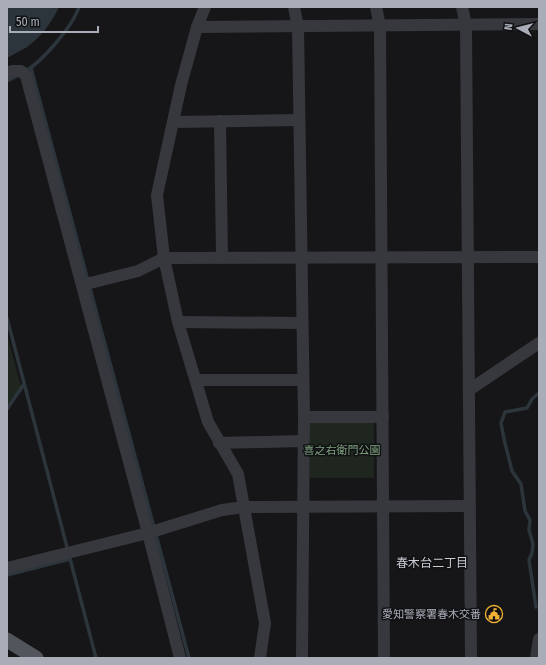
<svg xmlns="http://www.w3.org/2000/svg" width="546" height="665" font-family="'Fira Sans Condensed','Noto Sans JP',sans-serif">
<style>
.green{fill:#1e261f}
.water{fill:#2c353c}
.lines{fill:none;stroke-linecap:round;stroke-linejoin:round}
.stream{stroke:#2c353c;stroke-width:3.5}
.minor{stroke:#37383d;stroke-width:12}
.major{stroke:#53555c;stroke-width:15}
.labels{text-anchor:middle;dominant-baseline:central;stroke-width:3;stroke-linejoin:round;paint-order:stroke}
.park-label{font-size:11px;fill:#7fa381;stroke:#111113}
.poi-label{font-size:11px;fill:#a8adb8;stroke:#111113;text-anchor:end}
.neighbourhood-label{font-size:12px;fill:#c9ccd4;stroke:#111113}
</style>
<rect width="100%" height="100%" fill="#161618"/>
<g class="green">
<path d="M7,334L22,391L7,406Z"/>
<path d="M374,422V478H310L309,423Z"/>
</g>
<path class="water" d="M7,7H59C52,22 41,37 27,47C21,51 13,54 7,58Z"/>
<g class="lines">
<g class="stream">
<path d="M31,68L189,658"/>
<path d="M24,72C42,62 72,27 79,7"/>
<path d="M7,81L19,75"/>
<path d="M7,318L96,658"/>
<path d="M7,409L24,384"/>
<path d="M7,575L70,559"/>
<path d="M536,607L529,560L532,553L533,544L529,530L530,520L525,511L521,484L512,471L504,439L501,423L505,412L527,408L532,399L539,393"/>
</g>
<g class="minor">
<path d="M205,7L197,27L181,85L157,195L164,258L178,322L208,422L238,474L265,623L260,658"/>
<path d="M294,7L298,27L304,417L302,658"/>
<path d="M376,7L380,26L384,658"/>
<path d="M462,7L466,25L471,658"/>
<path d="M197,27L539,24"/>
<path d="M7,74L12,71H21L26,76L148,533L180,658"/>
<path d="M220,121L222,258"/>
<path d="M174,122L298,120"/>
<path d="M82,285L138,271L164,258L539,257"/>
<path d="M178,322L302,323"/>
<path d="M196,380H303"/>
<path d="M469,390L539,343"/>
<path d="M304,417H383"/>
<path d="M219,443L303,441"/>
<path d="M7,568L148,533L222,510L244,507L470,506"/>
<path d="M536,658L539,639"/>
</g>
<path class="major" d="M7,640L36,658"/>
</g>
<defs>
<g id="civic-ring" transform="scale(0.9)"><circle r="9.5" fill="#111113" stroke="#f2b134" stroke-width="1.5"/><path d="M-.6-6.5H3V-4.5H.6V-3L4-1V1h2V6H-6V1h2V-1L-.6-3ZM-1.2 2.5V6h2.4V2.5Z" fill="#f2b134"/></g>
</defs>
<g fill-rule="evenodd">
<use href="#civic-ring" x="494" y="614"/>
</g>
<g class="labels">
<g class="park-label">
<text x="342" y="450">喜之右衛門公園</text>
</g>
<g class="poi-label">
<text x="481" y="614">愛知警察署春木交番</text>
</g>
<g class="neighbourhood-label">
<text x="432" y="563">春木台二丁目</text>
</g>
</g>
<rect width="546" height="665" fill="none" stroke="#a8adb8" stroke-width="16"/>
<g transform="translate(518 28) rotate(277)" stroke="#111113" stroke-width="3" paint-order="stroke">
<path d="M0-3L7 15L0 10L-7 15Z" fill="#a8adb8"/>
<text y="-6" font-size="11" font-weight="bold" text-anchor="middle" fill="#a8adb8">N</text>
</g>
<path d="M10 26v6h88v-6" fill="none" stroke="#a8adb8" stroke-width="2"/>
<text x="16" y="26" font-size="12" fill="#a8adb8" stroke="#111113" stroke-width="3" paint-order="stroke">50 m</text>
</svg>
